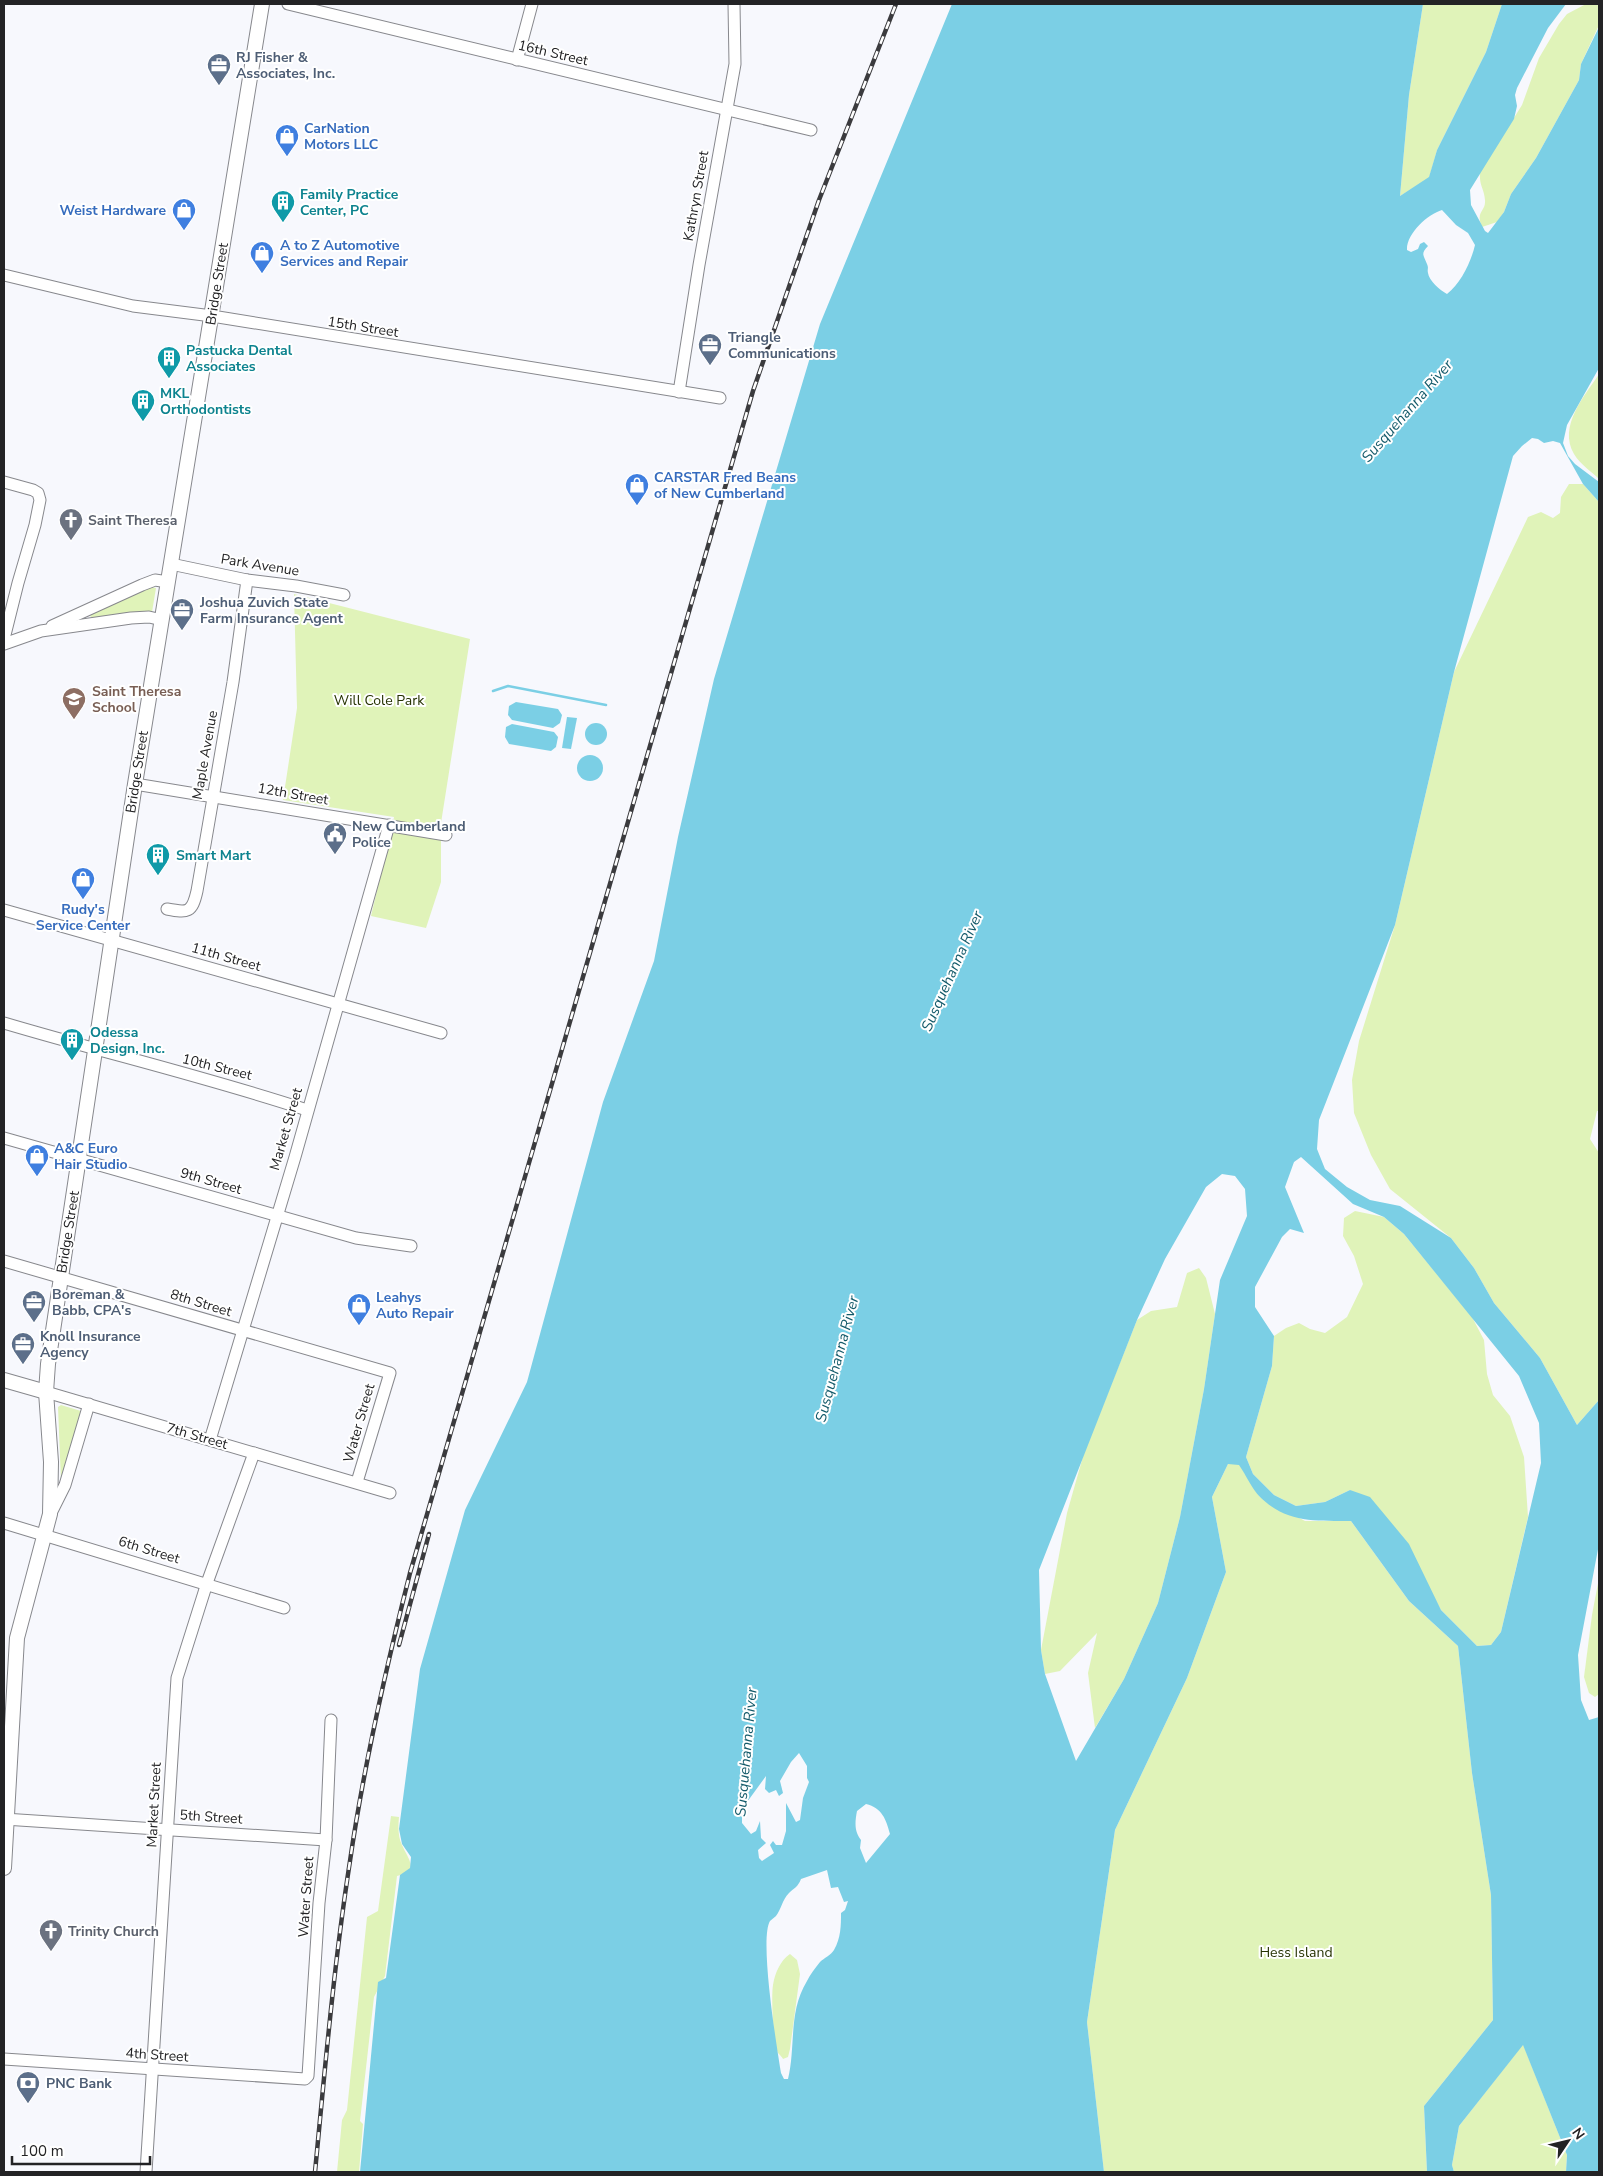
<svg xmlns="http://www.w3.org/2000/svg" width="1603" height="2176" font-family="'Nunito Sans',sans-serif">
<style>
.green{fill:#e0f3b9}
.water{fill:#7bcfe5;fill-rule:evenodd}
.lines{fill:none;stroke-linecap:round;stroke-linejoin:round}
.stream{stroke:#7bcfe5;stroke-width:2.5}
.minor-casing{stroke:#87888d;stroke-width:13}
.major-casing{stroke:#87888d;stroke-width:16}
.minor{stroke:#fff;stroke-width:11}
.major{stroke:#fff;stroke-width:14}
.rail-casing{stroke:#3b3b3e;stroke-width:4.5}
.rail{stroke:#fff;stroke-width:2.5;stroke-dasharray:8;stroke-linecap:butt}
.labels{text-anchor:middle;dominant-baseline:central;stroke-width:4;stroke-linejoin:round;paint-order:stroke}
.street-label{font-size:14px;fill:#232325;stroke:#fff}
.service-label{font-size:14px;font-weight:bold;fill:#4e5e75;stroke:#fff;text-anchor:start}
.shop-label{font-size:14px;font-weight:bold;fill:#366cbe;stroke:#fff;text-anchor:start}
.culture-label{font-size:14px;font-weight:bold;fill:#0d838f;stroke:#fff;text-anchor:start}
.worship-label{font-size:14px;font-weight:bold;fill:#5b616d;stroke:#fff;text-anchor:start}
.education-label{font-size:14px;font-weight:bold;fill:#785e54;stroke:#fff;text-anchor:start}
.park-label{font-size:14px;fill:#273303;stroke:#fff}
.water-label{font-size:15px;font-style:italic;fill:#135a6a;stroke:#fff}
</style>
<rect width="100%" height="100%" fill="#f7f8fd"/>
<g class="green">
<path d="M1423,4H1502L1486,52L1437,150L1429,178L1400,196L1409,95Z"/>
<path d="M1586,4H1599V25L1581,64L1579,80L1536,158L1511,194L1504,212L1497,222L1482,227C1475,211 1486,212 1485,200C1484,188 1479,186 1480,172L1522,105L1539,58L1559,24L1567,14Z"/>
<path d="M1599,374V479C1592,472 1580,464 1574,454C1558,426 1584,397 1599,374Z"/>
<path d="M1569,484H1583L1599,502V1111H1597L1590,1139L1599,1153V1400L1577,1425L1540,1358L1494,1303L1474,1268L1451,1238L1390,1189L1371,1155L1354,1113L1352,1080L1359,1041L1395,925L1454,672L1528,517L1541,512L1553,518L1560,513L1561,497Z"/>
<path d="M151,587L156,588L152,612L94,619L90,616L91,611Z"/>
<path d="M294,594L470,639L441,823V882L426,928L371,916L394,817L283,800L297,708Z"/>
<path d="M1355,1211L1384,1217L1404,1234L1472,1317L1484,1340L1487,1374L1493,1395L1510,1416L1524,1457L1528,1517L1501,1632L1491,1645L1477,1646L1441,1610L1427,1584L1350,1490L1325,1502L1296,1506L1274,1495L1253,1474L1246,1457L1272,1366L1274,1336L1286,1328L1299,1323L1310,1329L1325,1333L1347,1317L1363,1284L1354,1256L1343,1236L1344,1218Z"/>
<path d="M1199,1268L1206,1278L1215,1314L1204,1389L1180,1517L1158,1603L1124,1679L1095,1728L1088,1673L1097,1633L1060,1671L1045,1674L1041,1650L1067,1513L1084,1453L1137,1320L1151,1311L1177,1307L1187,1273Z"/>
<path d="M61,1405L81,1411L61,1481L58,1407Z"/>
<path d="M1228,1464H1239L1260,1497L1305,1521H1351L1409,1601L1458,1646L1472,1773L1491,1895L1493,2020L1424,2106L1427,2172H1104L1087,2022L1115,1830L1187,1678L1226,1572L1212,1497Z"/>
<path d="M1599,1578V1694L1595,1697L1589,1693L1584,1677L1592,1615Z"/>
<path d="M391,1816L399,1817C398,1827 398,1837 402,1845C408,1859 420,1870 397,1876L385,1976L374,1997L360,2121L363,2124L359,2172H337L342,2120L347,2110L367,1917L378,1911Z"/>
<path d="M790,1954L797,1960L800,1974L790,2049L788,2057L783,2059C783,2058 779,2054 778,2053C773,2042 771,1997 773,1985C775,1973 780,1961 790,1954Z"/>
<path d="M1523,2044L1567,2155L1566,2172H1454L1452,2165L1459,2126Z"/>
</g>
<g class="water">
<path d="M952,4H1423L1409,95L1400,196L1429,177L1437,150L1486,52L1502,4H1566L1548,28L1517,88L1515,95L1517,106L1514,119L1470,190L1471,205L1485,231L1488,233L1504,212L1511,194L1536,158L1579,80L1581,64L1599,27V368L1567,425L1563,443L1568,456L1575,464L1599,482V502L1583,484L1560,443L1553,441L1544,443L1538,439L1532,438L1522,446L1513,456L1454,672L1395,925L1319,1120L1317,1149L1325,1169L1347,1187L1370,1200L1400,1206L1451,1238L1474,1268L1494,1303L1540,1358L1577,1425L1599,1400V1544L1578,1655L1581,1700L1589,1720L1599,1717V2172H1566L1567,2155L1523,2045L1459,2126L1452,2165L1454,2172H1427L1424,2106L1493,2020L1491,1895L1472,1773L1458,1646L1409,1601L1351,1521C1316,1520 1288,1524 1260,1497C1252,1489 1246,1475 1239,1465L1228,1464L1212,1497L1226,1572L1187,1678L1115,1830L1087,2022L1104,2172H360L378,1982L386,1978L400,1875L410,1868L411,1857L402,1844L399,1829L420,1669L465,1510L527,1382L603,1102L654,961L678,837L714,679L820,324ZM1442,210L1456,225L1468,233L1475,245C1471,262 1461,283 1447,294C1440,290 1429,281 1428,273C1427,268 1429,269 1427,264C1424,256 1420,254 1428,246L1424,242L1420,244L1418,249L1411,252L1407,250C1406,234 1428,214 1442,210ZM1301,1157L1353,1204L1384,1217L1404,1234L1519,1376L1539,1423L1541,1463L1501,1632L1491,1645L1477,1646L1441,1610L1409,1544L1370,1497L1350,1490L1325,1502L1296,1506L1274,1495L1253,1474L1246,1457L1272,1366L1274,1336L1255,1307V1287L1282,1237L1290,1229L1304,1233L1285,1187L1294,1162ZM1222,1174L1235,1176L1245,1189L1247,1216L1220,1280L1204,1389L1180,1517L1158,1603L1124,1679L1076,1761L1045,1674L1041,1650L1039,1570L1137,1320L1165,1259L1206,1187ZM799,1753L807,1766V1778L809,1782L803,1798L800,1820L796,1822L786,1803V1831L782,1845H776L773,1841L770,1845L774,1853L762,1861L759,1858L758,1850L766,1843L761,1838L760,1821L756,1831L751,1834L742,1823V1809L766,1776L765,1789L769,1793L776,1790L779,1796L783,1793L780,1781L791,1762ZM866,1804C882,1808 886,1819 890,1834L866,1863L860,1848L861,1840C854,1831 855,1822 857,1811ZM827,1870L831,1888L838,1887L844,1902L848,1901L845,1910L841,1913C841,1925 841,1938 834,1950C831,1955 824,1958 820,1962C815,1968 810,1975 807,1981C788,2012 796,2046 788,2079H784L781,2073C777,2048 759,1939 770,1921C772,1919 774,1918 776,1916C781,1910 782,1900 789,1893C794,1888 798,1887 801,1879Z"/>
<path d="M516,702L558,709L562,715L560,723L553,728L512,720L508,715L509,706Z"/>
<path d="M567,717L577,718L571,749L562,748Z"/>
<circle cx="596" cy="734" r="11"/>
<path d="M512,724L554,732L558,737L556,747L551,751L509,744L505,737L506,727Z"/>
<circle cx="590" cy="768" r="13"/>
</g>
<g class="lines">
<path class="stream" d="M493,691L508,686L606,705"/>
<g class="minor-casing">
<g id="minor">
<path d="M288,4L811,130"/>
<path d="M517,60L532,4"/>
<path d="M4,275L133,306L212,316L720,398"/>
<path d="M679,392L699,265L735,64L734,4"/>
<path d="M4,482L33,490L38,493L40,500L35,525L18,583L4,639"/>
<path d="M171,564L247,580L296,586L344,595"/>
<path d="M52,626L142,585L155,580L168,582"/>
<path d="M4,644L41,631L131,618L149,617L162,620"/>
<path d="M135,784L446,835"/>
<path d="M167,909C188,913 192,913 197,891L233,682L247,580"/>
<path d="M4,910L441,1033"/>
<path d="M4,1023C105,1053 207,1077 307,1110"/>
<path d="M4,1138L356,1238L411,1246"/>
<path d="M4,1261L390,1373L357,1482"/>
<path d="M46,1392L390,1493"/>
<path d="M210,1440L295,1157L389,825"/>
<path d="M51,1513L65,1485L89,1404"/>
<path d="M4,1523L284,1608"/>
<path d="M4,1819L326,1840"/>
<path d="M4,2059L305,2079L308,2076L319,1903L326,1840L331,1720"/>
<path d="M146,2172L177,1678L207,1583L254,1453"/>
</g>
</g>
<g class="major-casing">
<g id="major">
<path d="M4,1380L46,1392"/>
<path d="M4,1868L17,1638L50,1514L51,1462L46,1392L48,1364L135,784L262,4"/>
</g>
</g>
<use href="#minor" class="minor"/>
<use href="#major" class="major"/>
<g class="rail-casing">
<g id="rail">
<path d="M399,1645L429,1534"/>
<path d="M315,2172C325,2068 334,1964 350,1861C364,1764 386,1668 410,1573L753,391L819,200L896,4"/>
</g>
</g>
<use href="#rail" class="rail"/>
</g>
<defs>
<g id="office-pin" transform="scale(1.25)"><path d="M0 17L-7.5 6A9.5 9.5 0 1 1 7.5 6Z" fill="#5c6f8a" stroke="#fff"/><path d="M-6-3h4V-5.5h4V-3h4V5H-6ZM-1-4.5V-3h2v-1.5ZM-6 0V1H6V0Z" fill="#fff"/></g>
<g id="shop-pin" transform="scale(1.25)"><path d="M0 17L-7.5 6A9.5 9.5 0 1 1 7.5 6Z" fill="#3f7fe0" stroke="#fff"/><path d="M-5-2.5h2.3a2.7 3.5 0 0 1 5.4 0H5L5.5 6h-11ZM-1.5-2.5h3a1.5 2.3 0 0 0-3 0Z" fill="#fff"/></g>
<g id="building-pin" transform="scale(1.25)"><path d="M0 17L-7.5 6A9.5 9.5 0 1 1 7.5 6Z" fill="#0f9aa8" stroke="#fff"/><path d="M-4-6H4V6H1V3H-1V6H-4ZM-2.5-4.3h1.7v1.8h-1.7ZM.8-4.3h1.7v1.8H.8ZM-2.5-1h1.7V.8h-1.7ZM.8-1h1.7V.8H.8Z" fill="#fff"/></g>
<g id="church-pin" transform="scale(1.25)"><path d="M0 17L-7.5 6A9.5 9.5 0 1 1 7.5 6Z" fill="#6b7280" stroke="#fff"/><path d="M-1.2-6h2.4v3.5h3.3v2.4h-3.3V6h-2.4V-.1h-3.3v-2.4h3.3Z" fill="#fff"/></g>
<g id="school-pin" transform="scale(1.25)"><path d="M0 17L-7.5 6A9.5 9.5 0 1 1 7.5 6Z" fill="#8d6e63" stroke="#fff"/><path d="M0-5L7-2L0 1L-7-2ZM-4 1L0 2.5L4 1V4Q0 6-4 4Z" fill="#fff"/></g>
<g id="civic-pin" transform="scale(1.25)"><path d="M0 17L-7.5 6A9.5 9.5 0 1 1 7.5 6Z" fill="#5c6f8a" stroke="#fff"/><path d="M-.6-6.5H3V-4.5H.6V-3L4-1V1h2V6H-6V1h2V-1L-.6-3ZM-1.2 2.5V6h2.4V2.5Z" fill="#fff"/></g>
<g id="bank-pin" transform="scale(1.25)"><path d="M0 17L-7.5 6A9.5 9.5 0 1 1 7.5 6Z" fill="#5c6f8a" stroke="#fff"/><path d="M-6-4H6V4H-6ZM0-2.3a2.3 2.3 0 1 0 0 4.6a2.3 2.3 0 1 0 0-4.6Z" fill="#fff"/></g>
</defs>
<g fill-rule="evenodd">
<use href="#office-pin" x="219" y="65"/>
<use href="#shop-pin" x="287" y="136"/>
<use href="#building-pin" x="283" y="202"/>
<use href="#shop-pin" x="184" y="210"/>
<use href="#shop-pin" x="262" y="253"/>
<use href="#office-pin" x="710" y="345"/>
<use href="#building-pin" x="169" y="358"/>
<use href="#building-pin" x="143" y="401"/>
<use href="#shop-pin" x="637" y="485"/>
<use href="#church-pin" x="71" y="520"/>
<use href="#office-pin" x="182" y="610"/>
<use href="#school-pin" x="74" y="699"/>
<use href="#civic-pin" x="335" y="834"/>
<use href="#building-pin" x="158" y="855"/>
<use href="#shop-pin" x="83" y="879"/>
<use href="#building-pin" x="72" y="1040"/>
<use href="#shop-pin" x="37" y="1156"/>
<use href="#office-pin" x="34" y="1302"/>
<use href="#shop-pin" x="359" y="1305"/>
<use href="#office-pin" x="23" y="1344"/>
<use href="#church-pin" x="51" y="1931"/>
<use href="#bank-pin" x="28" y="2083"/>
</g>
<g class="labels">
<g class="street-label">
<text transform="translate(553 53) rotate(13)">16th Street</text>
<text transform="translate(696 196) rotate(-80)">Kathryn Street</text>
<text transform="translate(217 284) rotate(-81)">Bridge Street</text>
<text transform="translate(363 327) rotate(9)">15th Street</text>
<text transform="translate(260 565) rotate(9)">Park Avenue</text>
<text transform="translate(205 755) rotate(-80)">Maple Avenue</text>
<text transform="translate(137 772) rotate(-81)">Bridge Street</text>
<text transform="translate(293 794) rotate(10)">12th Street</text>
<text transform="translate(226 957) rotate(16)">11th Street</text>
<text transform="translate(217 1067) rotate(14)">10th Street</text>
<text transform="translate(286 1129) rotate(-74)">Market Street</text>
<text transform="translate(211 1181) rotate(16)">9th Street</text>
<text transform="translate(68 1232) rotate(-81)">Bridge Street</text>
<text transform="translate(201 1303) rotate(17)">8th Street</text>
<text transform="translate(359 1423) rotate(-74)">Water Street</text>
<text transform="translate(197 1436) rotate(16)">7th Street</text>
<text transform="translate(149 1550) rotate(17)">6th Street</text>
<text transform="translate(154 1805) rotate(-87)">Market Street</text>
<text transform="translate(211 1817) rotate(4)">5th Street</text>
<text transform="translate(306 1897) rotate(-86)">Water Street</text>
<text transform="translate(157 2055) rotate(4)">4th Street</text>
</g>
<g class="service-label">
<text x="236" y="57">RJ Fisher &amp;<tspan x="236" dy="16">Associates, Inc.</tspan></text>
<text x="728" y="337">Triangle<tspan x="728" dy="16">Communications</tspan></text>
<text x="200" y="602">Joshua Zuvich State<tspan x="200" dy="16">Farm Insurance Agent</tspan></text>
<text x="352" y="826">New Cumberland<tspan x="352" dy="16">Police</tspan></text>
<text x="52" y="1294">Boreman &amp;<tspan x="52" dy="16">Babb, CPA's</tspan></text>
<text x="40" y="1336">Knoll Insurance<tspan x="40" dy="16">Agency</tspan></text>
<text x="46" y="2083">PNC Bank</text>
</g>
<g class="shop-label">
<text x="304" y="128">CarNation<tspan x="304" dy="16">Motors LLC</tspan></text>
<text x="166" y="210" text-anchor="end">Weist Hardware</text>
<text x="280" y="245">A to Z Automotive<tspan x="280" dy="16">Services and Repair</tspan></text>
<text x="654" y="477">CARSTAR Fred Beans<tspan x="654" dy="16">of New Cumberland</tspan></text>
<text x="83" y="909" text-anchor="middle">Rudy's<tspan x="83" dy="16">Service Center</tspan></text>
<text x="54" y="1148">A&amp;C Euro<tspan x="54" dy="16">Hair Studio</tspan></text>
<text x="376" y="1297">Leahys<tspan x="376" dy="16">Auto Repair</tspan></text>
</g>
<g class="culture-label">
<text x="300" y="194">Family Practice<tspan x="300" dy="16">Center, PC</tspan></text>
<text x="186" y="350">Pastucka Dental<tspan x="186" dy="16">Associates</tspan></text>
<text x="160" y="393">MKL<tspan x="160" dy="16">Orthodontists</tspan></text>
<text x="176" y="855">Smart Mart</text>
<text x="90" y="1032">Odessa<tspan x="90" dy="16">Design, Inc.</tspan></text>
</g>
<g class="worship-label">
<text x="88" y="520">Saint Theresa</text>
<text x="68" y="1931">Trinity Church</text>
</g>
<g class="education-label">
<text x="92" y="691">Saint Theresa<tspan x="92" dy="16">School</tspan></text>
</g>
<g class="park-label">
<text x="379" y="700">Will Cole Park</text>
<text x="1296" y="1952">Hess Island</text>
</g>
<g class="water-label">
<text transform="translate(1407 411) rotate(-49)">Susquehanna River</text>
<text transform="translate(952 971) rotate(-66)">Susquehanna River</text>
<text transform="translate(837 1359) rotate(-75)">Susquehanna River</text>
<text transform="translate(746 1752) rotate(-85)">Susquehanna River</text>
</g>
</g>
<rect width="1603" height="2176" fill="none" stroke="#232325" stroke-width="10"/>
<g transform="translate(1568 2141) rotate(55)" stroke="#ffffff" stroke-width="4" paint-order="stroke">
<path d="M0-4L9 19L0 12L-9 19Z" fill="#232325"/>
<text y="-8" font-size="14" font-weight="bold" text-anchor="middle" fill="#232325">N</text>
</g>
<path d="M12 2156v8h138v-8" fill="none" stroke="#232325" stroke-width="2.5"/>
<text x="20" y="2156" font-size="15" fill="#232325" stroke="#ffffff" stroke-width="4" paint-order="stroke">100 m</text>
</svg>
